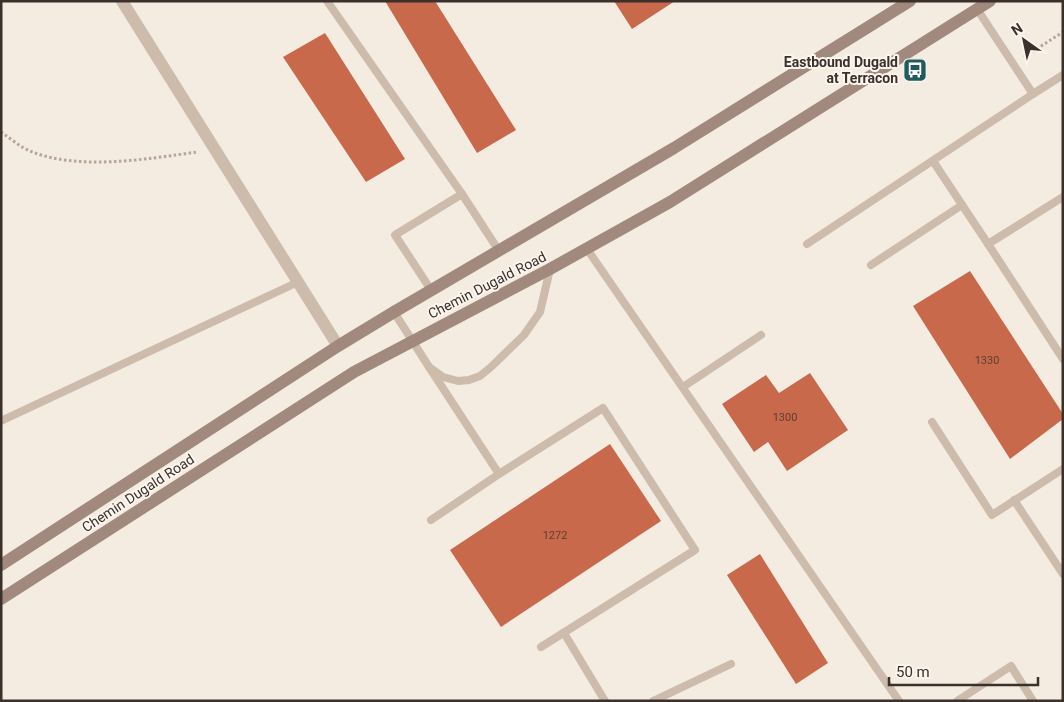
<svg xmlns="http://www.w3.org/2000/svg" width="1064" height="702" font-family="Roboto,sans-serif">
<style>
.building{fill:#c8694b}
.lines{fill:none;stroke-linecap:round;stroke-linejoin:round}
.path{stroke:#b9a596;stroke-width:3;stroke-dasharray:2.5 2.5;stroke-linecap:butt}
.lane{stroke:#cdbbac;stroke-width:8}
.street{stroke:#cdbbac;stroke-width:12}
.secondary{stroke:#a18a7d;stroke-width:12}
.labels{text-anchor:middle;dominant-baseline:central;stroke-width:4;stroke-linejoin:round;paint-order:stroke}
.number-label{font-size:11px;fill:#5e3e33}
.poi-label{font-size:14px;font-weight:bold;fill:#3b302b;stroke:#fbf5ee;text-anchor:end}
.street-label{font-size:14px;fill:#3b302b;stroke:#fbf5ee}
</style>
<rect width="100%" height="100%" fill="#f4ebe1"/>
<g class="building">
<path d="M385,1H435L516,130L477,153Z"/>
<path d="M614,1H675L632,29Z"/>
<path d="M325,33L405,159L366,182L283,57Z"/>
<path d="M970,271L1063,414V419L1010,459L913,306Z"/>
<path d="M810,373L848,430L787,471L768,442L754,452L722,404L766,375L779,393Z"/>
<path d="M610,444L661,521L501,627L450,550Z"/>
<path d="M760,554L828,663L796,684L727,575Z"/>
</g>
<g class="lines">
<g class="path">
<path d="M1024,57L1063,32"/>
<path d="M1,132C10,138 20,147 30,151C78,171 147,159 197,152"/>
</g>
<g class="lane">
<path d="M327,1L462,194L499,251"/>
<path d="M977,9L1033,94L1063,75"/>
<path d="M933,161L988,244L1063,197"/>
<path d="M807,244L1033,94"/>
<path d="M988,244L1063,359"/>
<path d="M587,249L899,701"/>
<path d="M871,265L962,205"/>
<path d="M431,290L395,235L462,194"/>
<path d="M394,312L429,367L443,377L458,381L469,380L480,376L491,367L524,335L540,312L550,269"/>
<path d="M429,367L499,474L603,408L695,550L541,647"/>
<path d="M683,387L761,335"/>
<path d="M1,421L298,282"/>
<path d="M932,422L992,515L1063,469"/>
<path d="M1014,500L1063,574"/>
<path d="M431,520L499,474"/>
<path d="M564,633L605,701"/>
<path d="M653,701L731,664"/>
<path d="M957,701L1011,666L1033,701"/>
</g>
<path class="street" d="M122,1L338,346"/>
<g class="secondary">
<path d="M1,565L338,346L394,312L674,148L910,1"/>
<path d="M1,599L354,372L550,269L670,202L990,1"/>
</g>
</g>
<defs>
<g id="bus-square" transform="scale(1.25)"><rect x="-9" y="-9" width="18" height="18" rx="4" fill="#1f5a5e" stroke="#fbf5ee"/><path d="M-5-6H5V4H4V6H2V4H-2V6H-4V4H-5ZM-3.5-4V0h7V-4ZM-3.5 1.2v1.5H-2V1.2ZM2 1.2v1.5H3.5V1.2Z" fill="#fff"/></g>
</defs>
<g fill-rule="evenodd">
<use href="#bus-square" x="915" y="70"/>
</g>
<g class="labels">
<g class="number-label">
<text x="987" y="360">1330</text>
<text x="785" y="417">1300</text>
<text x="555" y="535">1272</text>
</g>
<g class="poi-label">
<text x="898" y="62">Eastbound Dugald<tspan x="898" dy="16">at Terracon</tspan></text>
</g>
<g class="street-label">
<text transform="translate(487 285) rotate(-27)">Chemin Dugald Road</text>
<text transform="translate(138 493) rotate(-33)">Chemin Dugald Road</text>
</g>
</g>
<rect width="1064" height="702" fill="none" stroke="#3b302b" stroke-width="5"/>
<g transform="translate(1024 40) rotate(327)" stroke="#fbf5ee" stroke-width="4" paint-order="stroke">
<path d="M0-4L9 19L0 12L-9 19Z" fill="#3b302b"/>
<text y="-8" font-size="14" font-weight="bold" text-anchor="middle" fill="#3b302b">N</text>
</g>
<path d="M889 677v8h149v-8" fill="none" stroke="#3b302b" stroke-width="2.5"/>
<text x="896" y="677" font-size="15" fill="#3b302b" stroke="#fbf5ee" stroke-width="4" paint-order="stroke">50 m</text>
</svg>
